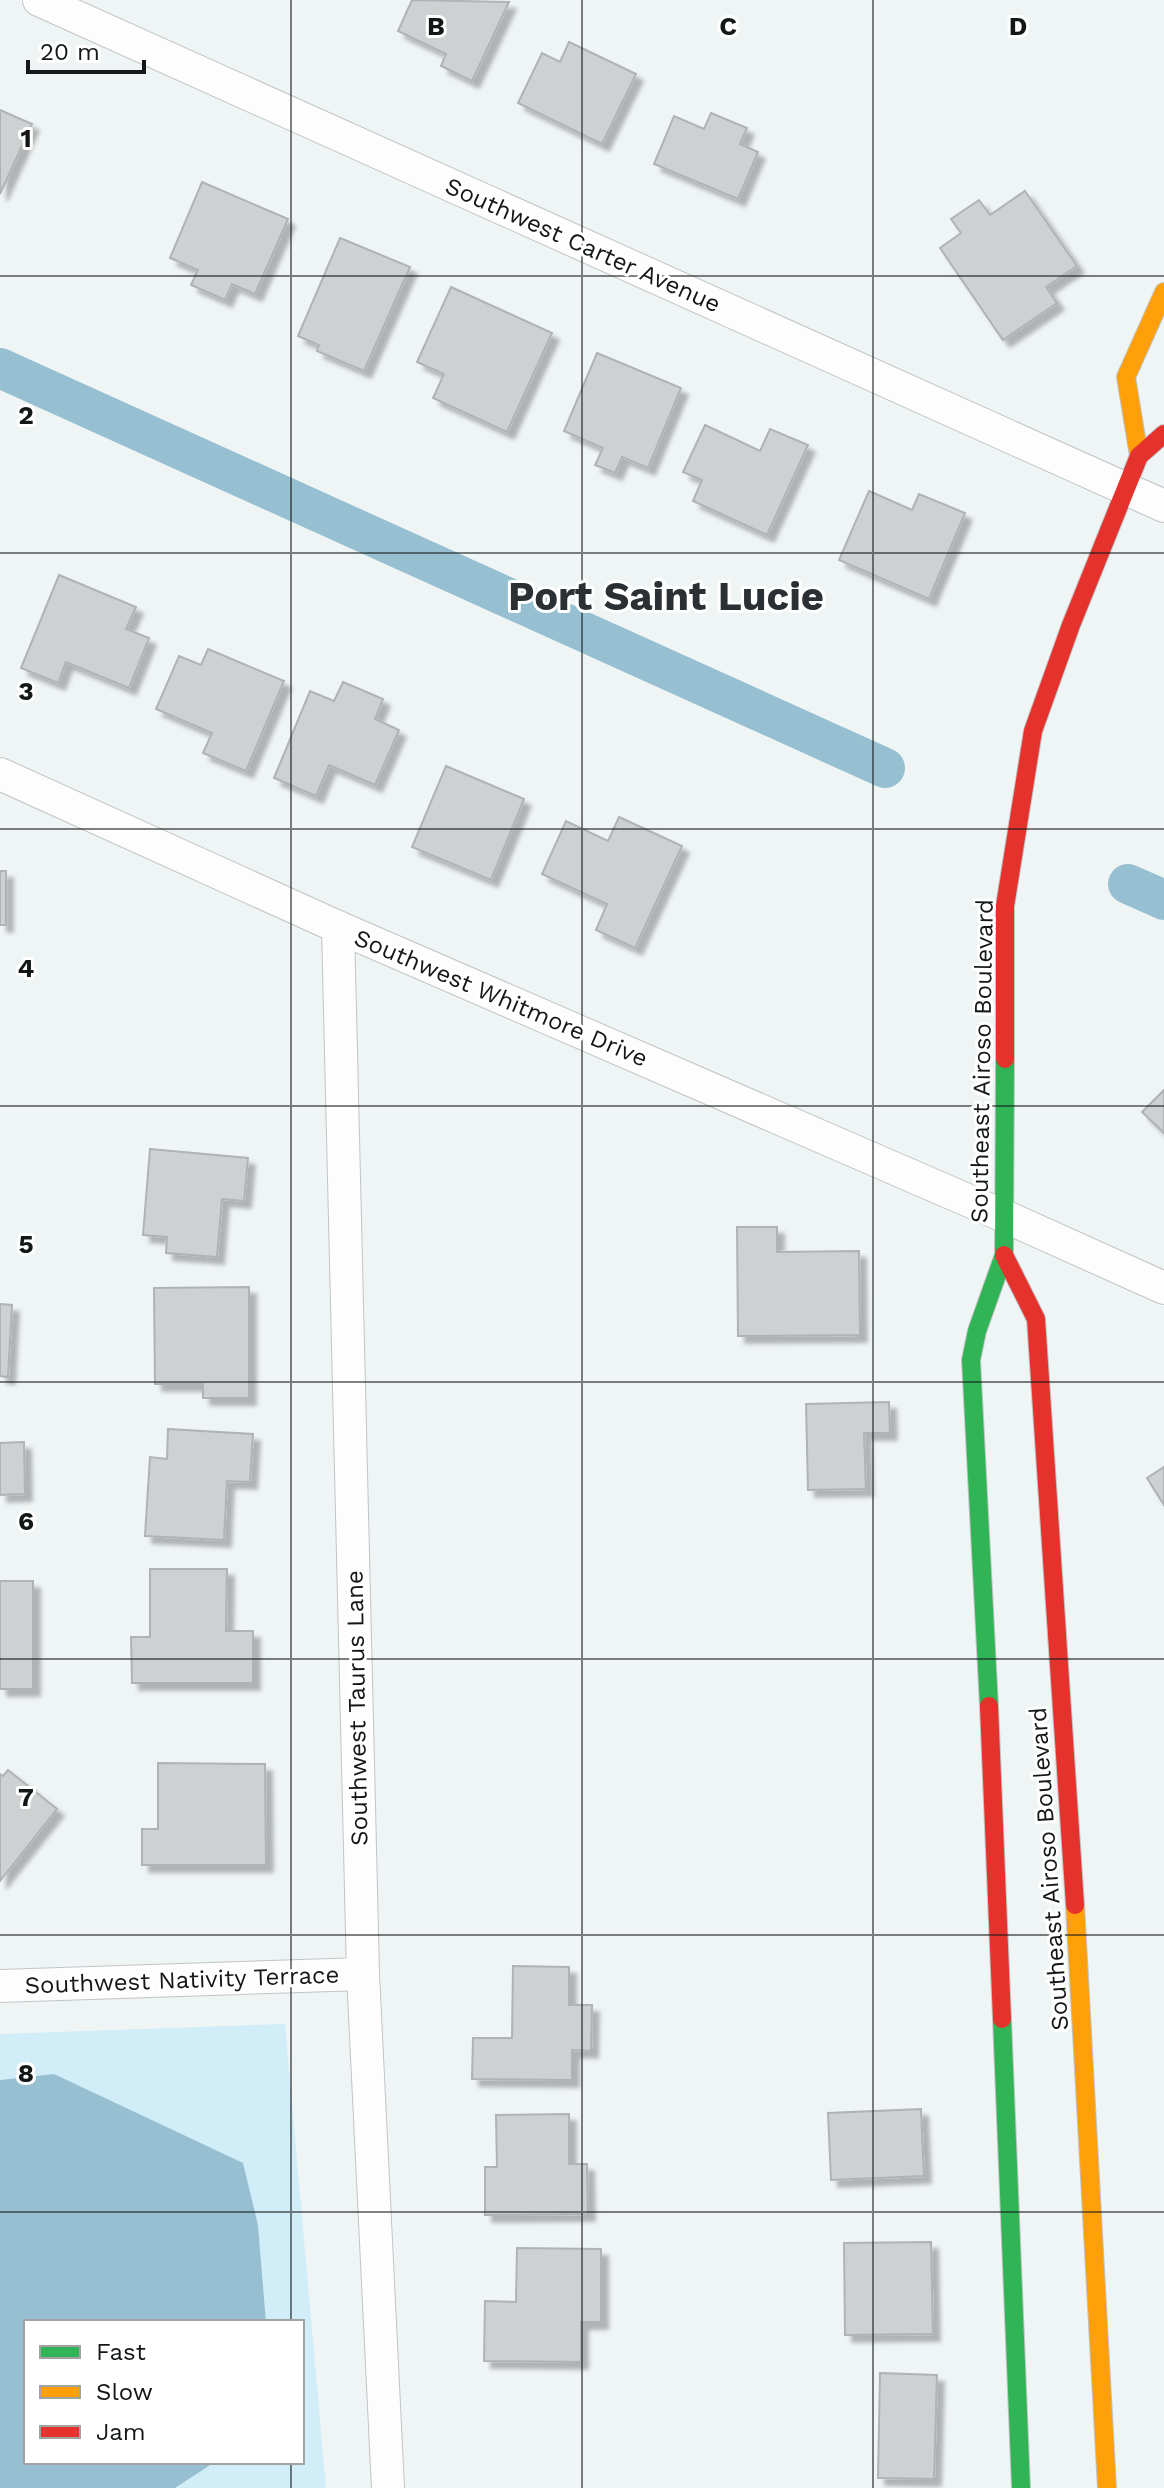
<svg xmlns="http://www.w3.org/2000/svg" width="1164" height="2488" font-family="'Work Sans',sans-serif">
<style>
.green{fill:#d1edf8}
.water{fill:#96c0d1}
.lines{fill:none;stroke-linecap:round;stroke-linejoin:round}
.canal{stroke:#96c0d1;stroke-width:40}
.building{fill:#cdd1d2;stroke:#afb3b4;stroke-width:2;filter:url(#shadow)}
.street-casing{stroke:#c1c4c5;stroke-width:34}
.fast-casing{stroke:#c1c4c5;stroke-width:20}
.slow-casing{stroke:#c1c4c5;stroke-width:20}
.jam-casing{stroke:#c1c4c5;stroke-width:20}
.street{stroke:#fdfdfe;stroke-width:32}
.fast{stroke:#30b455;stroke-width:18}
.slow{stroke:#ff9f0a;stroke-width:18}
.jam{stroke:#e5322d;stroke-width:18}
.grid{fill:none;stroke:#141718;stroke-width:2;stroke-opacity:0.55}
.labels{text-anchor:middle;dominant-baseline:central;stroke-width:6;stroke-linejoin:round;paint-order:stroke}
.street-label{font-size:24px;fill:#141718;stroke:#fff}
.town-label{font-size:40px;font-weight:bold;fill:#2a3033;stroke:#fff}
.grid-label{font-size:26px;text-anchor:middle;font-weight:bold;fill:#141718;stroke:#fff;stroke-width:6;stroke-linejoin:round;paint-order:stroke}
</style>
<defs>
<filter id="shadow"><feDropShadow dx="7" dy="7" stdDeviation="2" flood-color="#0004"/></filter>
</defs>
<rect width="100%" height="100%" fill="#eff4f5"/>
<path class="green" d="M285,2024L326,2488H175L215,2462H302V2322H266L258,2225L54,2074L0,2080V2034Z"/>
<path class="water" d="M54,2074L243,2163L258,2225L266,2322H26V2462H215L175,2488H0V2080Z"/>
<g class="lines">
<g class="canal">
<path d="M0,368L885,768"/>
<path d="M1128,884L1164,900"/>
</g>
</g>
<g class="building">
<path d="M412,0L509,2L472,81L441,66L446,54L398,31Z"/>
<path d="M569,42L636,74L602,144L518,103L542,53L560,62Z"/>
<path d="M0,110L32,124L0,194Z"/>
<path d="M711,113L747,128L740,144L758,152L738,199L654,164L674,116L704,129Z"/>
<path d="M202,182L288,219L255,294L232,284L225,300L191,285L198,270L170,258Z"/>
<path d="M1025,191L1077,266L1046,287L1057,303L1003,340L940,248L961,233L951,219L979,200L990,215Z"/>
<path d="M340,238L410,267L364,371L317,351L319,345L298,336Z"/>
<path d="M451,287L552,333L507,432L433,398L444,374L417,362Z"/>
<path d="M597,353L681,388L648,468L622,457L615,473L595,465L603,448L564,431Z"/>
<path d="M705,425L760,451L770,429L808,445L767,535L693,501L702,480L683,472Z"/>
<path d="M869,491L912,510L919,494L965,513L929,599L839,560Z"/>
<path d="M59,575L136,607L126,629L149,638L129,688L66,662L58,683L21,668Z"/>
<path d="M208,649L284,681L246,771L203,753L212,733L156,709L179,656L201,665Z"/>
<path d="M343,682L383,699L375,719L399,730L375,785L329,765L316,796L274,778L310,691L334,701Z"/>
<path d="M446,766L524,799L491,880L412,847Z"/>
<path d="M619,817L682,846L635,948L596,930L607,904L542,874L566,821L608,841Z"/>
<rect x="0" y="871" width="6" height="54"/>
<path d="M1164,1090V1133L1142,1112Z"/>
<path d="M150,1149L248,1158L244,1201L222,1199L217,1257L166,1253L167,1237L143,1235Z"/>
<path d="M737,1227H777V1252L859,1251L860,1335L738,1336Z"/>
<path d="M249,1287V1398H203V1384H155L154,1288Z"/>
<path d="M0,1304L12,1305L8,1377L0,1376Z"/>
<path d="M889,1402L890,1433H864L866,1489L808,1490L806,1404Z"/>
<path d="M168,1429L253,1434L250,1482L227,1481L224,1540L145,1536L150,1457L167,1459Z"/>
<path d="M24,1442L25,1494L0,1495V1443Z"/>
<path d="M1164,1467V1505L1147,1478Z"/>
<path d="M150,1569H227L226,1631H253V1683H132L131,1637H150Z"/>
<rect x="0" y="1581" width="33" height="108"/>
<path d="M158,1763L265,1764L266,1865H142V1829H158Z"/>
<path d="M8,1770L57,1809L0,1881V1774L3,1776Z"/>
<path d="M513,1966L569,1967V2005H592L591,2051L572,2050V2080L472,2079L473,2038H512Z"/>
<path d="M921,2109L924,2176L831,2180L828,2113Z"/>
<path d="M569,2114V2164H587L588,2214L485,2215V2167H497L496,2115Z"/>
<path d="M931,2242L933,2334L845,2335L844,2243Z"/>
<path d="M517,2248L601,2249V2322H581V2362L484,2361L485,2301L516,2302Z"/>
<path d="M880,2373L937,2375L934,2479L878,2478Z"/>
</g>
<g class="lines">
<g class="street-casing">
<g id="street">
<path d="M39,0L1164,506"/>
<path d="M0,774L338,927L1004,1216L1164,1288"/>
<path d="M338,927L363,1974L388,2488"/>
<path d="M0,1986L363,1974"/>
</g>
</g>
<g class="fast-casing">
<g id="fast">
<path d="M989,1706L971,1360L977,1331L1004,1255L1005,1059"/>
<path d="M1002,2019L1021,2488"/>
</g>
</g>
<g class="slow-casing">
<g id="slow">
<path d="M1139,456L1126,377L1164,292"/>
<path d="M1075,1905L1107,2488"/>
</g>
</g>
<g class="jam-casing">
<g id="jam">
<path d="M1005,1059V906L1033,731L1071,625L1139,456L1164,434"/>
<path d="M1004,1255L1036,1319L1075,1905"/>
<path d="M989,1706L1002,2019"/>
</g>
</g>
<use href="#street" class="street"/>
<use href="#fast" class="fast"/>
<use href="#slow" class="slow"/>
<use href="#jam" class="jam"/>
</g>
<path class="grid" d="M291,0V2322M582,0V2488M873,0V2488M0,276H1164M0,553H1164M0,829H1164M0,1106H1164M0,1382H1164M0,1659H1164M0,1935H1164M0,2212H1164M291,2462V2488"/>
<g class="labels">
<g class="street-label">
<text transform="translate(583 245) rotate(24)">Southwest Carter Avenue</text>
<text transform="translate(501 998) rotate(23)">Southwest Whitmore Drive</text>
<text transform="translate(982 1061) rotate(-89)">Southeast Airoso Boulevard</text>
<text transform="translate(357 1708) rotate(-91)">Southwest Taurus Lane</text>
<text transform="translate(1049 1869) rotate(-94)">Southeast Airoso Boulevard</text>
<text transform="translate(182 1980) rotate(-2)">Southwest Nativity Terrace</text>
</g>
<g class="town-label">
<text x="666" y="596">Port Saint Lucie</text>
</g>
</g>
<g class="grid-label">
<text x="436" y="35">B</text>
<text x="728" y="35">C</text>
<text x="1018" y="35">D</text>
<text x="26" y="147">1</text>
<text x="26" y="424">2</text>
<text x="26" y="700">3</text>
<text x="26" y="977">4</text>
<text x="26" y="1253">5</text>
<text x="26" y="1530">6</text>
<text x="26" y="1806">7</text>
<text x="26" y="2082">8</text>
</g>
<rect x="24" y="2320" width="280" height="144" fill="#ffffff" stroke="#a1a2a3" stroke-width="2"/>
<rect x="40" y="2346" width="40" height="12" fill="#30b455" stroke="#a1a2a3" stroke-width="2"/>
<text x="96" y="2360" font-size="24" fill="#141718">Fast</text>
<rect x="40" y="2386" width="40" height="12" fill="#ff9f0a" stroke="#a1a2a3" stroke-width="2"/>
<text x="96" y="2400" font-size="24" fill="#141718">Slow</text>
<rect x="40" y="2426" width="40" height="12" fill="#e5322d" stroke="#a1a2a3" stroke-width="2"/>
<text x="96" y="2440" font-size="24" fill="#141718">Jam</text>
<path d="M28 60v12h116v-12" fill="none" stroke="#141718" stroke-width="4"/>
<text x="40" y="60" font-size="24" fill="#141718" stroke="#ffffff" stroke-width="6" paint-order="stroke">20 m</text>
</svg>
